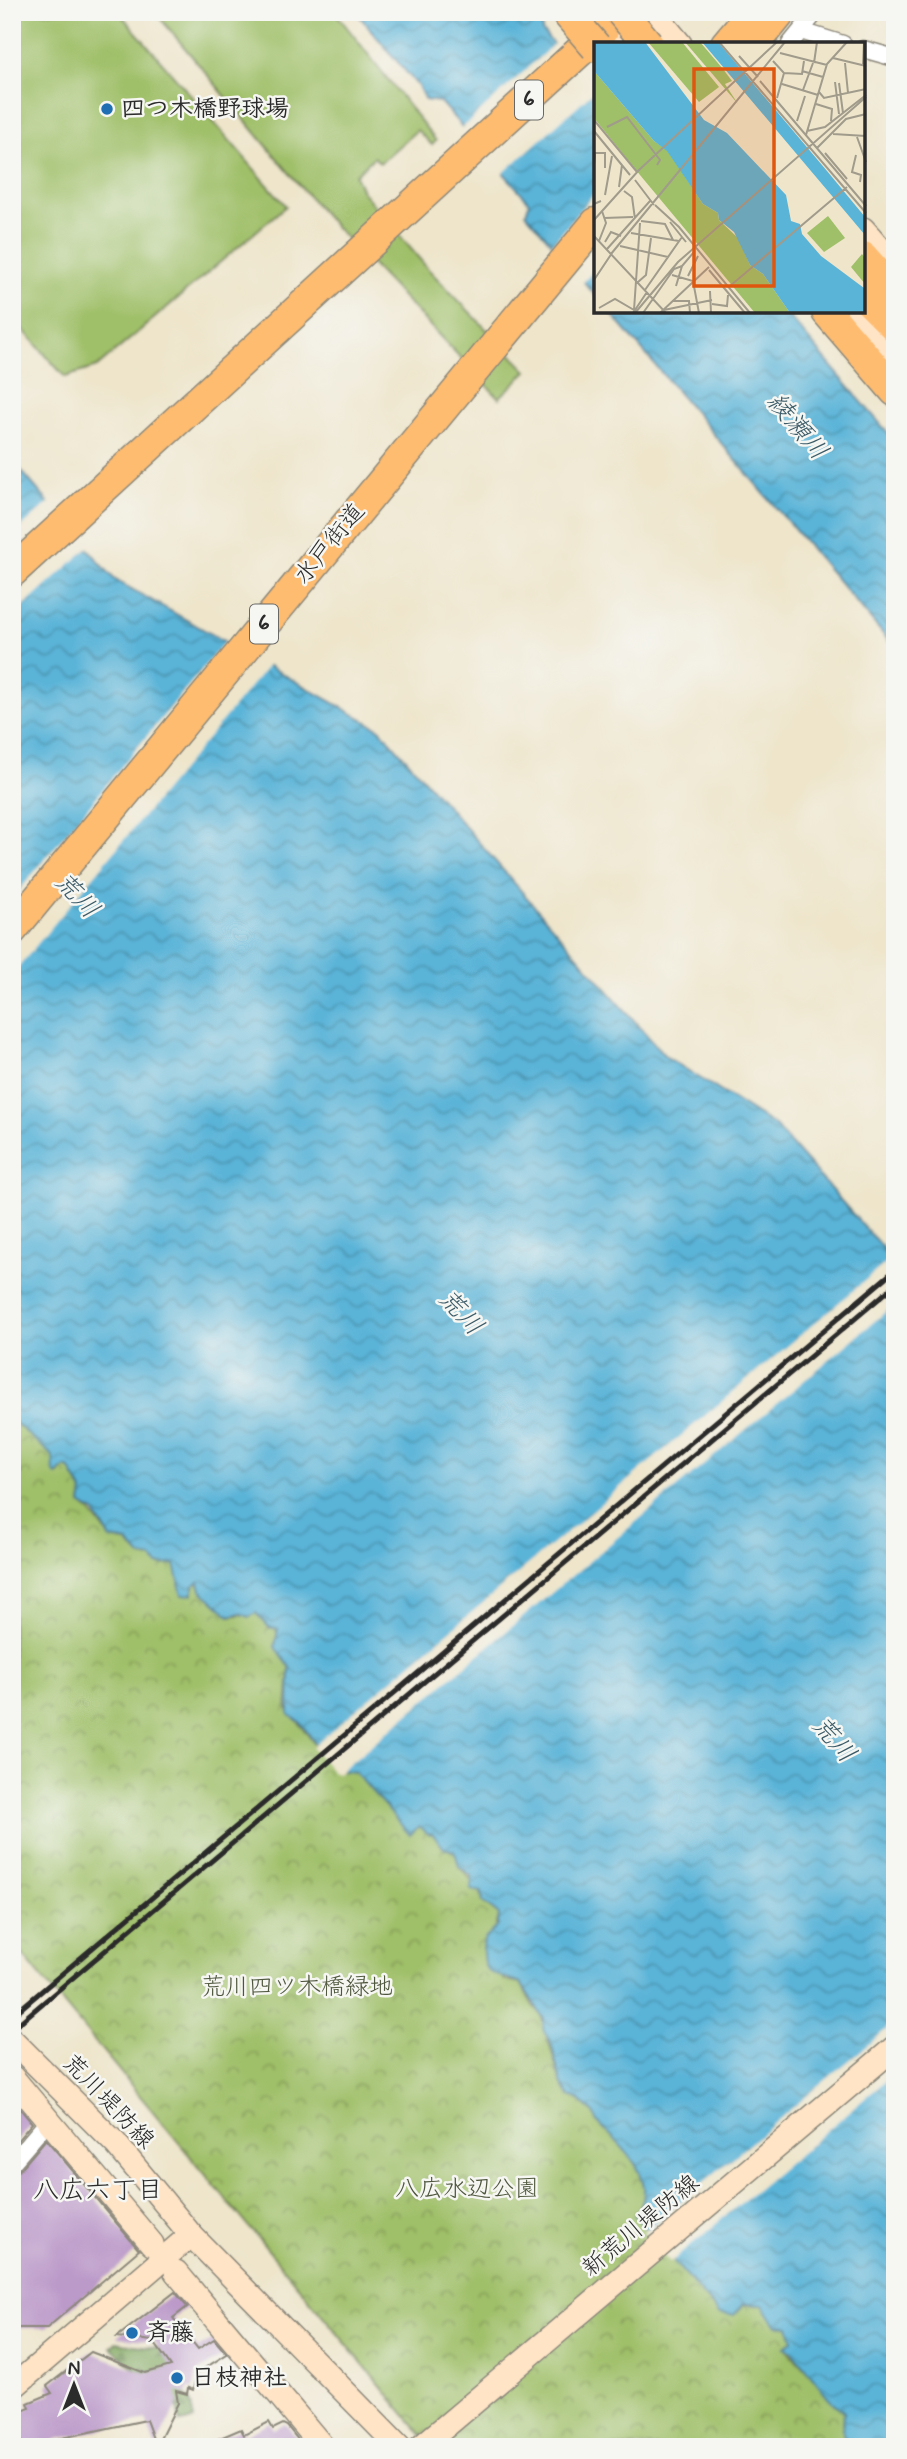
<svg xmlns="http://www.w3.org/2000/svg" width="907" height="2459" font-family="Mynerve,'Klee One',sans-serif">
<style>
.green{fill:#9fbf68;stroke:#65754a;stroke-width:2}
.forest{fill:url(#forest-firs);stroke:#556844;stroke-width:2}
.park{fill:url(#park-crowns);stroke:#65754a;stroke-width:2}
.water{fill:url(#water-waves);stroke:#427082;stroke-width:2}
.pier{fill:#eee5cb}
.building{fill:#bb99c9}
.lines{fill:none;stroke-linecap:round;stroke-linejoin:round}
.street-casing{stroke:#8c887b;stroke-width:19}
.secondary-casing{stroke:#8c887b;stroke-width:26}
.highway-casing{stroke:#8c887b;stroke-width:33}
.street{stroke:#fff;stroke-width:16}
.secondary{stroke:#ffe4c6;stroke-width:23}
.highway{stroke:#febc70;stroke-width:30}
.rail{stroke:#2b2b2b;stroke-width:5}
.highway-bridge-casing{stroke:#8c887b;stroke-width:33;stroke-linecap:butt}
.highway-bridge{stroke:#febc70;stroke-width:30}
.poi-dot{fill:#1f6fb2;stroke:#f6f6f2;stroke-width:2.5}
.labels{text-anchor:middle;dominant-baseline:central;stroke-width:5;stroke-linejoin:round;paint-order:stroke}
.shield{fill:#f6f6f2;stroke:#686867;stroke-width:2}
.shield-label{font-size:23px;font-weight:bold;fill:#2b2b2b}
.poi-label{font-size:24px;font-weight:bold;fill:#2b2b2b;stroke:#f6f6f2;text-anchor:start}
.street-label{font-size:24px;fill:#2b2b2b;stroke:#f6f6f2}
.park-label{font-size:24px;fill:#4e573d;stroke:#f6f6f2}
.water-label{font-size:26px;font-style:italic;fill:#3b5b68;stroke:#f6f6f2}
.neighbourhood-label{font-size:26px;fill:#2b2b2b;stroke:#f6f6f2}
.inset-road{fill:none;stroke:#a09b8b;stroke-width:2}
.view{fill:#df570e;fill-opacity:0.15;stroke:#df570e;stroke-width:3.5}
.inset-edge{fill:none;stroke:#2b2b2b;stroke-width:3.5}
</style>
<defs>
<pattern id="forest-firs" width="22" height="20" patternUnits="userSpaceOnUse" patternTransform="scale(1.75)"><rect width="22" height="20" fill="#7fa65c"/><path d="M5 1l3.5 6h-7zM16 11l3.5 6h-7z" fill="#68874c"/></pattern>
<pattern id="park-crowns" width="20" height="18" patternUnits="userSpaceOnUse" patternTransform="scale(1.75)"><rect width="20" height="18" fill="#9fbf68"/><path d="M2 6a3 3 0 1 1 6 0M12 15a3 3 0 1 1 6 0" fill="none" stroke="#829b56"/></pattern>
<pattern id="water-waves" width="16" height="10" patternUnits="userSpaceOnUse" patternTransform="scale(1.75)"><rect width="16" height="10" fill="#5ab4d8"/><path d="M0 5q4-4 8 0t8 0" fill="none" stroke="#4b93af"/></pattern>
</defs>
<rect width="100%" height="100%" fill="#f6f6f2"/>
<filter id="ink" filterUnits="userSpaceOnUse"><feTurbulence type="fractalNoise" baseFrequency=".0143" numOctaves="2"/><feDisplacementMap in="SourceGraphic" scale="14" xChannelSelector="R" yChannelSelector="G"/><feConvolveMatrix kernelMatrix="1 2 1 2 8 2 1 2 1" color-interpolation-filters="sRGB"/></filter>
<filter id="wash" filterUnits="userSpaceOnUse"><feTurbulence type="fractalNoise" baseFrequency=".00686" numOctaves="4" result="noise"/><feDisplacementMap in="SourceGraphic" scale="28" xChannelSelector="R" yChannelSelector="G"/><feGaussianBlur stdDeviation="1.57" result="paint"/><feColorMatrix in="noise" values="0 0 0 0 0 0 0 0 0 0 0 0 0 0 0 0 0 1.4 0 .05"/><feComposite in="paint" operator="in"/></filter>
<g filter="url(#wash)">
<rect width="100%" height="100%" fill="#eee5cb"/>
<g class="green">
<path d="M12,12H119L286,206L97,367L65,377L12,317Z"/>
<path d="M155,12H335L436,141L432,145L417,130L380,163L374,157L355,175L362,191L428,269L527,371L499,398L326,217Z"/>
</g>
<path class="forest" d="M116,2342L176,2351L191,2369L185,2396L190,2399L194,2420L180,2423L175,2397L154,2387L111,2347Z"/>
<path class="park" d="M12,1420L53,1456L59,1474L64,1468H69L83,1492L81,1504C100,1515 103,1542 127,1542L140,1556L176,1564L195,1584L199,1583L201,1590L230,1616L256,1613L269,1627L278,1629L275,1647L290,1667L287,1709C306,1727 316,1754 339,1769C343,1771 350,1770 355,1772L410,1834L419,1825L429,1834L432,1832L444,1848L455,1851C459,1856 457,1862 460,1867C470,1880 481,1884 483,1902L499,1915L495,1931L504,1980L521,1983L533,2006L540,2012L561,2083L569,2096L579,2099L595,2115L597,2121C621,2147 663,2179 635,2216L744,2304L764,2305L776,2325L789,2326L793,2340L785,2347L844,2412L843,2435L852,2447H432L12,1942Z"/>
<g class="water">
<path d="M356,12L543,13L542,31L595,93V295L526,213L529,203L526,198L440,102L425,100L418,86Z"/>
<path d="M610,312H785L895,441V648Z"/>
<path d="M12,437L18,467L114,579L380,729L665,1056L775,1126L895,1262V2447H852L843,2435L844,2412L829,2399L791,2350L785,2347L793,2340L789,2326L776,2325L763,2305L744,2304L734,2315L719,2314L635,2216C663,2179 621,2147 597,2121L595,2115L579,2099L569,2096L561,2083L551,2042L543,2029L544,2019L521,1983C498,1972 478,1982 484,1940L498,1926L499,1915L483,1902L482,1892L471,1890L472,1876L459,1866L455,1851L444,1848L432,1833L429,1834L419,1826L410,1835L355,1772L334,1769L300,1722L289,1715L290,1667L275,1647L278,1629L269,1627L256,1613L249,1617L240,1613L230,1616L201,1590L199,1582L195,1584L192,1594L182,1595L175,1564L158,1565L152,1558L140,1556L128,1542L111,1539L95,1513L81,1504L83,1492L69,1468H64L57,1475L54,1473L53,1456L12,1420Z"/>
</g>
<g class="pier">
<path d="M556,42L595,90L499,177L459,131Z"/>
<path d="M595,192L596,268L582,284L550,247Z"/>
<path d="M51,501L90,546L12,617V536Z"/>
<path d="M227,639L270,663L12,975V899Z"/>
<path d="M894,1256L895,1304L338,1773L332,1771L312,1747Z"/>
<path d="M895,2022V2073L670,2263L644,2232Z"/>
</g>
<g id="blocks">
<g class="building">
<path d="M12,2099L32,2123L12,2147Z"/>
<path d="M46,2139L139,2250L47,2328H16L15,2314L12,2313V2173L20,2170Z"/>
<path d="M175,2292L187,2307L173,2318L198,2349L214,2339L227,2354L197,2373L193,2390L188,2388L187,2394L176,2391L178,2403L156,2447L146,2420L57,2439L38,2447H23L12,2415L30,2408L28,2403L52,2393L47,2386L91,2352L145,2373L171,2366L153,2341L117,2337Z"/>
<path d="M269,2422L273,2429L283,2424L287,2426L304,2447H199L241,2429L244,2435Z"/>
</g>
</g>
</g>
<g filter="url(#ink)">
<use href="#blocks" fill-opacity="0" stroke="#8c887b" stroke-width="2"/>
<g class="lines">
<g class="street-casing">
<g id="street">
<path d="M801,31L843,44"/>
<path d="M790,44L816,12"/>
<path d="M863,49L895,58"/>
<path d="M12,2163L49,2120"/>
<path d="M12,2446V2447"/>
</g>
</g>
<g class="secondary-casing">
<g id="secondary">
<path d="M597,12L624,44"/>
<path d="M653,12L680,44"/>
<path d="M863,229L895,265"/>
<path d="M858,312L895,353"/>
<path d="M12,2040L116,2144L191,2235L399,2447"/>
<path d="M12,2077L152,2244"/>
<path d="M176,2272L323,2447"/>
<path d="M12,2388L191,2235"/>
<path d="M421,2447L895,2047"/>
</g>
</g>
<g class="highway-casing">
<g id="highway">
<path d="M726,44L753,12"/>
<path d="M755,44L781,12"/>
<path d="M863,257L895,293"/>
<path d="M863,295L895,327"/>
<path d="M827,312L895,391"/>
<path d="M12,572L603,30"/>
<path d="M12,930L596,223"/>
</g>
</g>
<use href="#street" class="street"/>
<use href="#secondary" class="secondary"/>
<use href="#highway" class="highway"/>
<g class="rail">
<path d="M12,2016L895,1270"/>
<path d="M12,2029L895,1285"/>
</g>
<g class="highway-bridge-casing">
<g id="highway-bridge">
<path d="M566,12L596,47"/>
<path d="M621,12L648,44"/>
</g>
</g>
<use href="#highway-bridge" class="highway-bridge"/>
</g>
</g>
<g class="poi-dot">
<circle cx="107" cy="109" r="7"/>
<circle cx="132" cy="2333" r="7"/>
<circle cx="177" cy="2378" r="7"/>
</g>
<g class="labels">
<g class="shield">
<rect x="515" y="80.5" width="28" height="39" rx="5"/>
<rect x="250" y="604.5" width="28" height="39" rx="5"/>
</g>
<g class="shield-label">
<text x="529" y="100">6</text>
<text x="264" y="624">6</text>
</g>
<g class="poi-label">
<text x="121" y="109">四つ木橋野球場</text>
<text x="146" y="2333">斉藤</text>
<text x="191" y="2378">日枝神社</text>
</g>
<g class="street-label">
<text transform="translate(330 544) rotate(-51)">水戸街道</text>
<text transform="translate(108 2102) rotate(46)">荒川堤防線</text>
<text transform="translate(641 2226) rotate(-40)">新荒川堤防線</text>
</g>
<g class="park-label">
<text x="297" y="1987">荒川四ツ木橋緑地</text>
<text x="467" y="2189">八広水辺公園</text>
</g>
<g class="water-label">
<text transform="translate(797 427) rotate(50)">綾瀬川</text>
<text transform="translate(76 896) rotate(47)">荒川</text>
<text transform="translate(460 1313) rotate(47)">荒川</text>
<text transform="translate(833 1740) rotate(49)">荒川</text>
</g>
<g class="neighbourhood-label">
<text x="98" y="2191">八広六丁目</text>
</g>
</g>
<g transform="translate(594 42)">
<rect width="271" height="271" fill="#eee5cb"/>
<path d="M54,0H88L125,45L105,60ZM91,0H106L129,27L138,39L131,42L144,62ZM234,174L251,196L230,210L213,191ZM268,212L271,216V242L257,225Z" fill="#9fbf68"/>
<path d="M0,29L60,99L74,109L109,162L124,171L125,178L144,196L156,223L169,232L196,271H161L46,133L0,76Z" fill="#9fbf68"/>
<path d="M0,0H51L110,78L133,91L192,153L197,179L206,182L208,192L227,214L270,246L271,271H196L169,232L156,223L140,190L125,178L124,171L109,162L73,109L60,99L0,29ZM108,0H124L233,129L271,175V193Z" fill="#5ab4d8"/>
<path class="inset-road" d="M125,0L272,171M186,11L233,23M145,14L164,35M239,16L272,24M179,19L190,31L183,56M220,21L223,0M251,21L254,51M269,22L270,0M208,29L229,35M190,31L208,32L210,19M166,39L272,164M241,40L245,72M245,41L249,71M188,42L224,53M209,48L219,21M225,50L230,56L272,47M222,62L238,67L237,79M0,78L43,130M203,79L211,54M13,85L33,75L66,118L63,123M0,89L36,133M213,89L231,85L272,53M239,92L272,94M212,93L233,22L253,0M263,95L272,120M223,106L252,77L272,72M231,111L253,137M262,113L258,130L267,133L266,140M0,123L1,111H11V126M0,132V162L7,159M41,138L60,163M25,145L28,123M30,149L38,155L41,177M11,153L18,114M61,163L85,185L156,271M10,176L39,175M0,178L45,128L183,0M47,179L71,182L79,198M76,180L92,200M37,191L85,199M0,194L72,271M5,199L12,181L8,169M11,200L17,190L27,194M26,204L74,215M13,207L56,159M17,212L191,0M115,228L151,271M78,233L99,239L105,271M94,234L104,214M0,238L18,211M44,240L52,233L57,196M82,244L88,224L100,210M136,244L253,145M51,248L88,195M116,249L117,271M78,259H95L96,271M118,262L133,264L134,253M5,266L21,257L40,268M40,268L46,181M70,268L118,258M39,271L53,250M41,271L84,220L272,55M49,271L80,227L88,224M66,271L115,225"/>
<path class="view" d="M100,27H180V244H100Z"/>
<rect width="271" height="271" class="inset-edge"/>
</g>
<rect width="907" height="2459" fill="none" stroke="#f6f6f2" stroke-width="42"/>
<g transform="translate(74 2385)" stroke="#f6f6f2" stroke-width="5" paint-order="stroke">
<path d="M0-5L12 26L0 18L-12 26Z" fill="#2b2b2b"/>
<text y="-10" font-size="19" font-weight="bold" text-anchor="middle" fill="#2b2b2b">N</text>
</g>
</svg>
